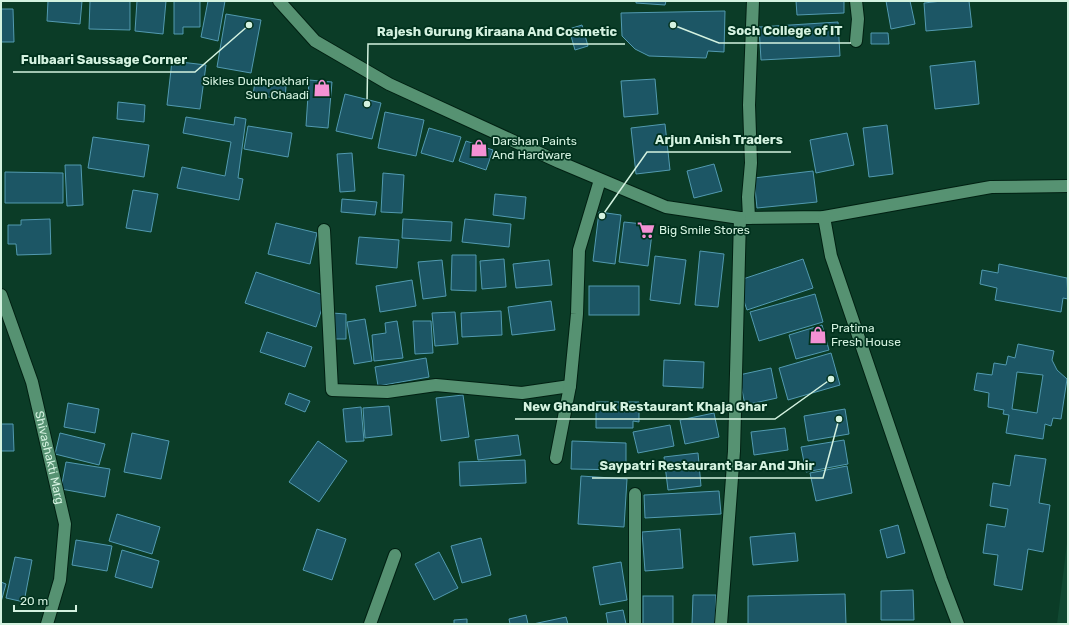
<svg xmlns="http://www.w3.org/2000/svg" width="1069" height="625" font-family="Rubik,sans-serif">
<style>
.built{fill:#114932}
.building{fill:#1c5665;stroke:#529ab0;fill-rule:evenodd}
.lines{fill:none;stroke-linecap:round;stroke-linejoin:round}
.minor-casing{stroke:#012012;stroke-width:14}
.minor{stroke:#569272;stroke-width:12}
.labels{text-anchor:middle;dominant-baseline:central;stroke-width:3.5;stroke-linejoin:round;paint-order:stroke}
.poi-label{font-size:12px;fill:#d4f2e0;stroke:#00311d;text-anchor:start}
.street-label{font-size:12px;fill:#d4f2e0;stroke:#00311d}
.leader{fill:none;stroke:#d4f2e0;stroke-width:1.5}
.callout-dot{fill:#d4f2e0;stroke:#00311d;stroke-width:1.5}
.callout-label{font-size:13px;text-anchor:middle;font-weight:bold;fill:#d4f2e0;stroke:#00311d;stroke-width:3.5;stroke-linejoin:round;paint-order:stroke}
</style>
<rect width="100%" height="100%" fill="#0b3c27"/>
<path class="built" d="M1068,535V624H1057Z"/>
<g class="building">
<path d="M48,1H82L80,24L47,21Z"/>
<path d="M90,1H130V30L89,29Z"/>
<path d="M137,1H166L163,34L135,31Z"/>
<path d="M174,1H200V27H183V34H174Z"/>
<path d="M208,1H225L218,41L201,37Z"/>
<path d="M636,1H666L665,5L636,3Z"/>
<path d="M796,1H844V13L797,15Z"/>
<path d="M886,1H910L915,24L891,29Z"/>
<path d="M942,1H969L972,27L926,31L924,3Z"/>
<path d="M1,9H13L14,42H1Z"/>
<path d="M725,11L724,52L708,51L706,58L649,56L635,49L622,36L621,13Z"/>
<path d="M226,14L261,20L251,73L217,67Z"/>
<path d="M838,22L840,56L761,60L759,27Z"/>
<path d="M582,25L588,46L575,50L569,29Z"/>
<path d="M871,33H888L889,44H871Z"/>
<path d="M172,61L206,65L200,109L167,105Z"/>
<path d="M975,61L979,104L935,109L930,66Z"/>
<path d="M655,79L658,114L624,117L621,81Z"/>
<path d="M309,80L332,82L328,128L306,126Z"/>
<path d="M255,82L286,86L285,99L253,95Z"/>
<path d="M345,94L381,103L372,139L336,131Z"/>
<path d="M118,102L145,105L144,122L117,119Z"/>
<path d="M385,112L424,120L416,156L378,148Z"/>
<path d="M186,117L234,125L235,117L246,119L238,178L243,179L239,200L177,188L182,167L225,176L231,142L183,133Z"/>
<path d="M665,124L670,170L636,174L631,128Z"/>
<path d="M887,125L893,174L869,177L863,128Z"/>
<path d="M248,126L292,133L288,157L244,149Z"/>
<path d="M429,128L461,137L453,162L421,153Z"/>
<path d="M847,133L854,165L816,173L810,140Z"/>
<path d="M93,137L149,145L144,177L88,168Z"/>
<path d="M466,141L493,150L486,170L459,161Z"/>
<path d="M352,153L355,191L340,192L337,154Z"/>
<path d="M714,164L722,191L694,198L687,171Z"/>
<path d="M65,165H81L83,205L67,206Z"/>
<path d="M813,171L817,202L757,208L754,178Z"/>
<path d="M5,172L63,173V203H5Z"/>
<path d="M383,173L404,175L402,213L381,212Z"/>
<path d="M133,190L158,194L151,232L126,228Z"/>
<path d="M495,194L526,197L524,219L493,215Z"/>
<path d="M342,199L377,202L375,215L341,212Z"/>
<path d="M599,212L621,215L615,264L593,261Z"/>
<path d="M50,219L51,254L17,255L16,244H8V225H21V220Z"/>
<path d="M403,219L452,222L451,241L402,238Z"/>
<path d="M465,219L511,224L509,247L462,242Z"/>
<path d="M624,222L653,225L648,266L619,262Z"/>
<path d="M276,223L317,233L310,264L268,254Z"/>
<path d="M359,237L399,240L397,268L356,264Z"/>
<path d="M700,251L724,254L718,307L695,305Z"/>
<path d="M452,255H476V291L451,290Z"/>
<path d="M655,256L686,260L680,304L650,300Z"/>
<path d="M504,259L506,287L482,289L480,261Z"/>
<path d="M803,259L813,288L747,310L737,281Z"/>
<path d="M442,260L446,296L423,299L418,262Z"/>
<path d="M549,260L552,285L516,288L513,264Z"/>
<path d="M999,264L1067,278L1068,299L1063,298L1061,312L995,300L997,288L980,284L982,270L998,273Z"/>
<path d="M256,272L326,296L316,327L245,303Z"/>
<path d="M412,280L416,306L380,312L376,286Z"/>
<rect x="589" y="286" width="50" height="29"/>
<path d="M815,294L823,322L759,341L750,312Z"/>
<path d="M551,301L555,330L512,335L508,307Z"/>
<path d="M501,311L502,335L462,337L461,313Z"/>
<path d="M455,312L458,344L435,346L432,313Z"/>
<path d="M332,313L346,314V339H332Z"/>
<path d="M365,319L372,361L354,364L347,322Z"/>
<path d="M397,321L403,358L374,361L372,335L386,333L385,323Z"/>
<path d="M413,321H431L433,353L415,354Z"/>
<path d="M822,325L829,350L796,359L789,335Z"/>
<path d="M267,332L312,347L305,367L260,352Z"/>
<path d="M1018,344L1054,351L1052,360L1057,370L1067,379L1061,419L1053,418L1051,426L1045,424L1043,439L1006,433L1009,415L1003,414L1004,410L988,407L989,393L974,390L977,373L992,375L994,363L1006,365L1008,356L1015,358ZM1017,372L1043,375L1037,413L1012,409Z"/>
<path d="M831,353L840,385L788,400L779,368Z"/>
<path d="M426,358L429,377L378,386L375,367Z"/>
<path d="M664,360L704,362L703,388L663,386Z"/>
<path d="M771,368L777,398L745,405L739,375Z"/>
<path d="M289,393L310,401L305,412L285,404Z"/>
<path d="M463,395L469,437L441,441L436,398Z"/>
<path d="M596,402H639V422L633,421V428H596Z"/>
<path d="M68,403L99,409L95,433L64,427Z"/>
<path d="M389,406L392,435L365,438L363,408Z"/>
<path d="M361,407L364,441L346,442L343,409Z"/>
<path d="M845,409L849,434L808,441L804,416Z"/>
<path d="M714,413L719,437L685,444L680,420Z"/>
<path d="M1,424H13L14,451H1Z"/>
<path d="M670,425L674,446L638,453L633,432Z"/>
<path d="M785,428L788,450L754,455L751,432Z"/>
<path d="M60,433L105,444L99,465L55,454Z"/>
<path d="M132,433L169,441L161,479L124,472Z"/>
<path d="M518,435L521,455L478,460L475,440Z"/>
<path d="M844,440L848,464L806,472L801,447Z"/>
<path d="M318,441L347,461L319,502L289,482Z"/>
<path d="M572,441L626,443V470L571,469Z"/>
<path d="M698,453L701,486L668,490L664,457Z"/>
<path d="M1015,455L1046,459L1039,503L1050,505L1043,552L1028,549L1022,590L994,585L998,555L983,553L987,524L1005,527L1008,509L990,506L993,483L1010,486Z"/>
<path d="M525,460L526,483L460,486L459,462Z"/>
<path d="M66,462L110,469L105,497L61,489Z"/>
<path d="M847,466L852,493L816,501L810,473Z"/>
<path d="M581,476L627,479L624,527L578,524Z"/>
<path d="M719,491L721,514L645,518L644,495Z"/>
<path d="M117,514L160,527L152,554L109,541Z"/>
<path d="M898,525L905,553L887,558L880,530Z"/>
<path d="M317,529L346,539L332,580L303,570Z"/>
<path d="M680,529L683,568L645,571L642,532Z"/>
<path d="M795,533L798,561L753,565L750,537Z"/>
<path d="M481,538L491,575L462,583L451,546Z"/>
<path d="M76,540L112,546L107,571L72,565Z"/>
<path d="M122,550L159,561L152,588L115,577Z"/>
<path d="M439,552L458,588L434,600L415,564Z"/>
<path d="M15,557L32,560L24,602L6,598Z"/>
<path d="M621,562L627,600L600,605L593,567Z"/>
<path d="M1,582L6,584L1,602Z"/>
<path d="M913,590L914,620H881V591Z"/>
<path d="M845,594L846,624H748V596Z"/>
<path d="M693,595H716L715,624H692Z"/>
<rect x="643" y="596" width="30" height="28"/>
<path d="M623,610L626,624H608L606,613Z"/>
<path d="M526,615L528,624H510L509,619Z"/>
<path d="M566,617L568,624H533Z"/>
<path d="M467,619V624H454V620Z"/>
</g>
<g class="lines">
<g class="minor-casing">
<g id="minor">
<path d="M279,1L315,41L389,84L559,162L666,207L740,218L824,217L991,187L1068,186"/>
<path d="M856,1L858,19L856,41"/>
<path d="M824,217L831,256L941,579L958,624"/>
<path d="M749,218L748,197L751,163L749,105L753,1"/>
<path d="M324,230L332,390L387,392L436,385L522,393L570,386"/>
<path id="s1" d="M1,295L32,382L65,524L60,580L47,624"/>
<path d="M556,458L570,386L577,314L579,250L600,180"/>
<path d="M635,494V624"/>
<path d="M370,624L395,555"/>
<path d="M721,624L734,451L740,218"/>
</g>
</g>
<use href="#minor" class="minor"/>
</g>
<defs>
<g id="shop-bare" transform="scale(1.38)"><path d="M-5-2.5h2.3a2.7 3.5 0 0 1 5.4 0H5L5.5 6h-11ZM-1.5-2.5h3a1.5 2.3 0 0 0-3 0Z" fill="#f491d4" stroke="#00311d" stroke-width="2.5" paint-order="stroke"/></g>
<g id="supermarket-bare" transform="scale(1.38)"><path d="M-6-5.5h2.5l.6 2H6L4.5 2H-2.5L-4.4-4H-6ZM-1.5 3.2a1.3 1.3 0 1 0 .1 0ZM3 3.2a1.3 1.3 0 1 0 .1 0Z" fill="#f491d4" stroke="#00311d" stroke-width="2.5" paint-order="stroke"/></g>
</defs>
<g fill-rule="evenodd">
<use href="#shop-bare" x="322" y="88"/>
<use href="#shop-bare" x="479" y="148"/>
<use href="#supermarket-bare" x="646" y="230"/>
<use href="#shop-bare" x="818" y="335"/>
</g>
<g class="labels">
<g class="poi-label">
<text x="309" y="81" text-anchor="end">Sikles Dudhpokhari<tspan x="309" dy="14">Sun Chaadi</tspan></text>
<text x="492" y="141">Darshan Paints<tspan x="492" dy="14">And Hardware</tspan></text>
<text x="659" y="230">Big Smile Stores</text>
<text x="831" y="328">Pratima<tspan x="831" dy="14">Fresh House</tspan></text>
</g>
<g class="street-label">
<text stroke="none"><textPath href="#s1" startOffset="170">Shivashakti Marg</textPath></text>
</g>
</g>
<path class="leader" d="M673 25L719 43H851M367 104L368 44H625M249 25L195 72H13M602 216L647 152H791M831 379L775 419H515M839 419L823 478H592"/>
<g class="callout-dot">
<circle cx="673" cy="25" r="4"/>
<circle cx="367" cy="104" r="4"/>
<circle cx="249" cy="25" r="4"/>
<circle cx="602" cy="216" r="4"/>
<circle cx="831" cy="379" r="4"/>
<circle cx="839" cy="419" r="4"/>
</g>
<g class="callout-label">
<text x="785" y="35">Soch College of IT</text>
<text x="497" y="36">Rajesh Gurung Kiraana And Cosmetic</text>
<text x="104" y="64">Fulbaari Saussage Corner</text>
<text x="719" y="144">Arjun Anish Traders</text>
<text x="645" y="411">New Ghandruk Restaurant Khaja Ghar</text>
<text x="707" y="470">Saypatri Restaurant Bar And Jhir</text>
</g>
<rect width="1069" height="625" fill="none" stroke="#d4f2e0" stroke-width="4"/>
<path d="M14 605v6h62v-6" fill="none" stroke="#d4f2e0" stroke-width="2"/>
<text x="20" y="605" font-size="12" fill="#d4f2e0" stroke="#00311d" stroke-width="3" paint-order="stroke">20 m</text>
</svg>
